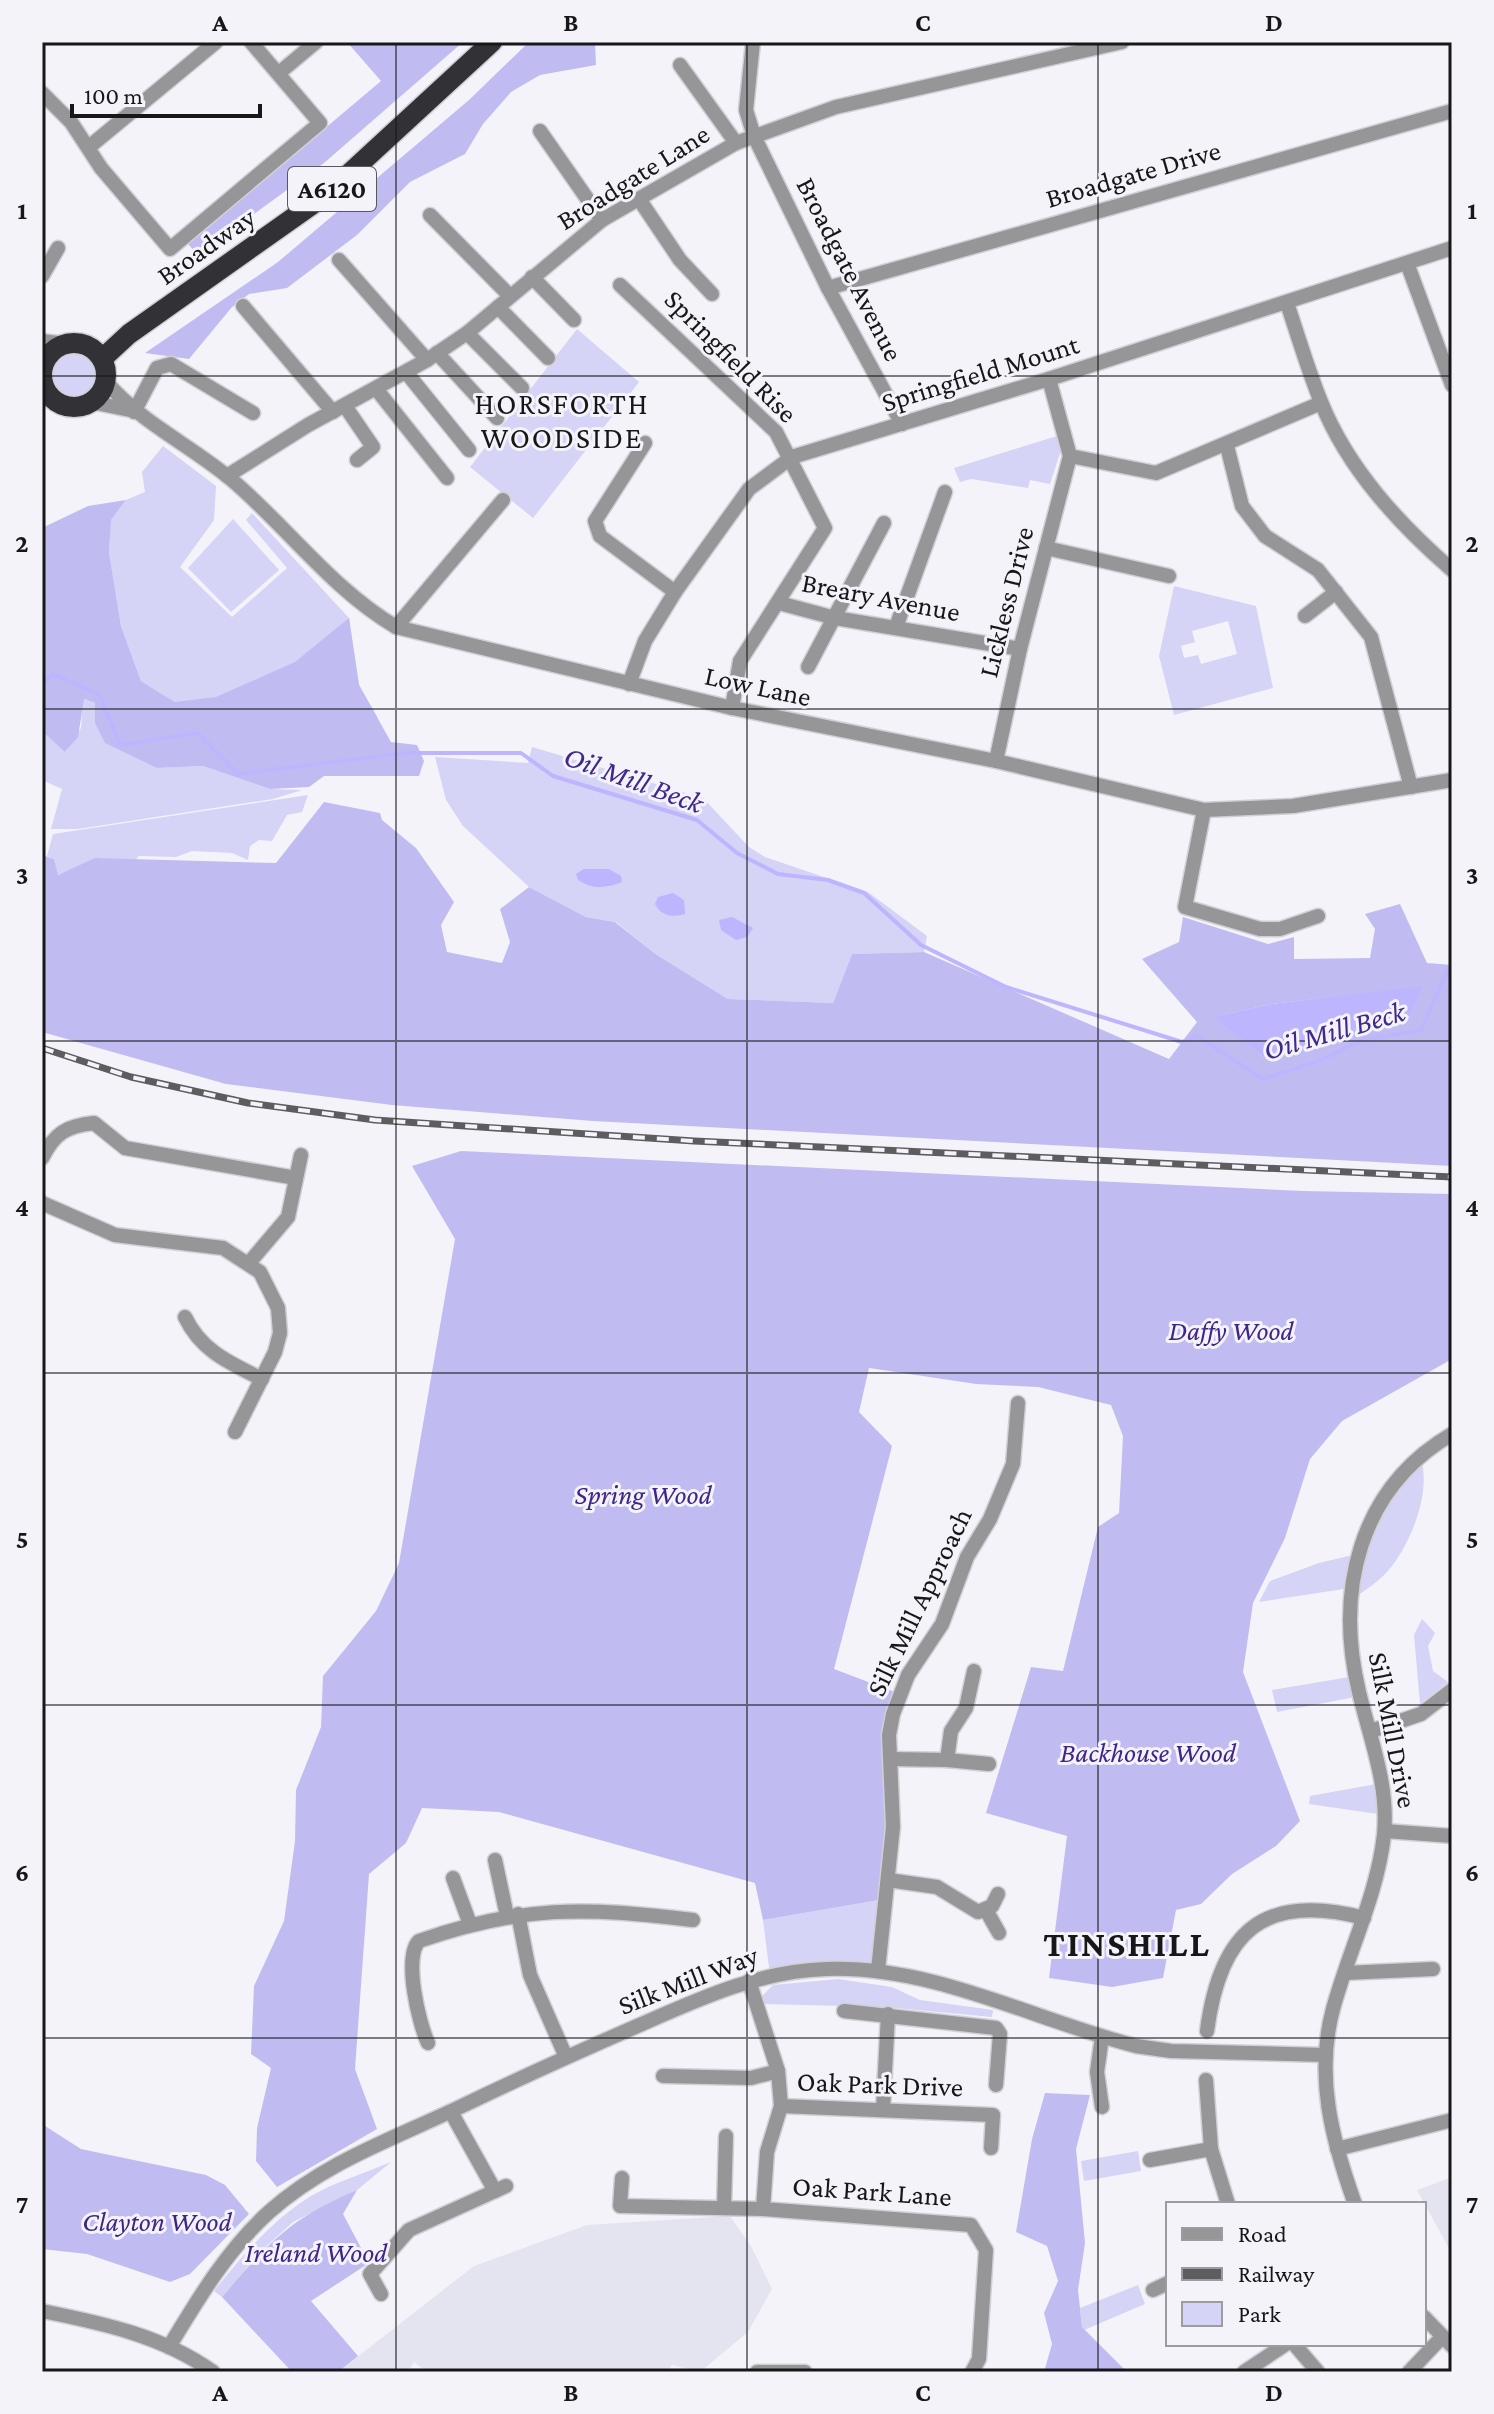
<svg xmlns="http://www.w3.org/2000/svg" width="1494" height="2414" font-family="'Crimson Pro',serif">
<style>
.built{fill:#e4e4f1}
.green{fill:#d5d3f6;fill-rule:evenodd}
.forest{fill:#c0bcf2;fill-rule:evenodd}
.water{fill:#bdb6fe}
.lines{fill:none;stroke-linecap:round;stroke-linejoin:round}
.stream{stroke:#bdb6fe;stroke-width:4}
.minor-casing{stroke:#d1d0d6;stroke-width:17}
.highway-casing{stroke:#d1d0d6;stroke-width:23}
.minor{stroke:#969699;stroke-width:14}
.highway{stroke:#323236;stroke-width:20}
.rail-casing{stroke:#5d5d60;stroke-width:7}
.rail{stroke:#f4f3fa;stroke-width:4;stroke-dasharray:12;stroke-linecap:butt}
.grid{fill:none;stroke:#171719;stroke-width:2;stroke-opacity:0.55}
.labels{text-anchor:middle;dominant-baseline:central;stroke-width:6;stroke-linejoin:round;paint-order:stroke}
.shield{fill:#f4f3fa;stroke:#59595c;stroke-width:2}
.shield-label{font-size:26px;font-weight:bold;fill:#171719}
.street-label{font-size:28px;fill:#171719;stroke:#f4f3fa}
.park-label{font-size:28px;font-style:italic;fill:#3f2589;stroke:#f4f3fa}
.neighbourhood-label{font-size:30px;letter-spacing:2px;fill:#171719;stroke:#f4f3fa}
.water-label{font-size:30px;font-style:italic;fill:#41288c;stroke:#f4f3fa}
.district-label{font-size:36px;font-weight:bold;letter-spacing:2px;fill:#171719;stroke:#f4f3fa}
.neatline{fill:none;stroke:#171719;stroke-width:3}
.grid-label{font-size:26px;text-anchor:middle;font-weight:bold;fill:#171719}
</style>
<rect width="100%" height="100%" fill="#f4f3fa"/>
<g class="built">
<path d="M1452,2177V2254L1417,2190Z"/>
<path d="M730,2216L751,2246L772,2289L748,2332L700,2372L672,2365L667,2372H426L414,2362L408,2372H338L474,2266L587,2225Z"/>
</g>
<g class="green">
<path d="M577,329L639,382L533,518L470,467Z"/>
<circle cx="74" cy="375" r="23"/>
<path d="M1057,436L1061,450L1050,484L1030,480L1028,488L971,479L960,482L954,468Z"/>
<path d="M163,446L216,486L214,520L180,567L232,617L287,568L246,520L252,513L349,618L359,685L378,718L175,702L141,681L121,626L109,552L110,534L42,584L111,520L126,500L145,492L142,472Z"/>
<path d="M233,519L279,570L231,612L188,568Z"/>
<path d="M1174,586L1256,606L1273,688L1174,715L1159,656ZM1228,621L1237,654L1201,664L1198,655L1184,658L1181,646L1195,642L1192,631Z"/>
<path d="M83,699L95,703V723L157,768L203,766L270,789L302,790L273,799L78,829H51L62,789L42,780V731L66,752L81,728Z"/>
<path d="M532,747L703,798L749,847L765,857L868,892L927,936L924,952L852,954L833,1003L728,999L657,955L616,922L586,917L529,887L463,826L446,800L435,757L528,763Z"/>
<path d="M308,795L302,812L287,815L272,841L259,840L250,846L248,860L232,853L192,851L176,857L139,856L122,875L104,858L57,875L54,859L47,856L53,834Z"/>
<path d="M1420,1456C1432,1489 1413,1538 1392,1566C1382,1580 1363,1591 1349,1602L1350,1588L1259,1602L1270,1581L1319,1563L1357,1554Z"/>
<path d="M1422,1619L1435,1633L1428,1646L1433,1671L1448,1682L1420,1704L1414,1635Z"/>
<path d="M1355,1676L1360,1696L1277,1712L1272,1690Z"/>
<path d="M1382,1783L1385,1815L1309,1804L1310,1796Z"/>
<path d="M885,1899L878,1970L770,1975L763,1920Z"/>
<path d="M838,1979L892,1987L920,2000L993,2010L992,2017L885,2007L763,2004V1995L773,1985Z"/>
<path d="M1138,2151L1141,2171L1084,2181L1081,2161Z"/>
<path d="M391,2162L357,2190L293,2222L261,2251L222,2297L214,2291C243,2255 272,2220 311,2196C335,2182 365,2173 391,2162Z"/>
<path d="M1138,2285L1145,2304L1084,2330L1082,2327L1080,2308Z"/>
</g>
<g class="forest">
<path d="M347,42H463L324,163L198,255L188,244L381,81Z"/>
<path d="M529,42H595L596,65L540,75L511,92L483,124L465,154L410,182L357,235L287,288L249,294L232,307L189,359L145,353L278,262L469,100Z"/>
<path d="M126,500L111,520L109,552L121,626L141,681L175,702L216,697L295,662L349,618L359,685L391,742L417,745L424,761L419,776H324L309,787L270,789L203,766L157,768L105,743L95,723V703L84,699L78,737L65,752L42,731V528L88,506Z"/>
<path d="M324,802L380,813L382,820L416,848L454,902L441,925L447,952L502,963L510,942L500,909L529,887L586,917L615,922L657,955L728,999L833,1003L852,954L924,952L1169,1059L1197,1022L1142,959L1179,942L1183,917L1268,944L1294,937V959L1370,958L1375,929L1365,914L1400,904L1427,963L1452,965V1166L593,1121L392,1105L226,1084L42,1032V855L54,859L58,875L95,858L276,863ZM1422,987L1409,1020L1341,1032L1268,1061L1214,1017L1271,1004Z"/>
<path d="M461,1151L1304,1191L1452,1194V1359L1342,1421L1310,1459L1285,1538L1253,1603L1243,1672L1300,1821L1276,1846L1232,1874L1201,1904L1176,1910L1163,1978L1112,1987L1049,1978L1067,1836L986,1813L1031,1667L1063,1671L1098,1527L1119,1513L1123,1436L1111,1405L1038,1387L976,1384L869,1368L859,1412L892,1446L834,1669L900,1694L893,1714L885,1899L763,1920L755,1883L499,1812L422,1808L406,1843L369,1874L355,2069L377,2129L277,2187L256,2161L257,2128L271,2068L251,2054L254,1986L284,1921L295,1841L296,1790L321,1727L323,1676L376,1611L399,1563L455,1239L412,1166Z"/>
<path d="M1045,2093L1090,2095L1076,2149L1085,2243L1078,2290L1082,2327L1127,2372H1044L1052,2344L1044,2313L1058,2281L1047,2246L1016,2232L1032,2139Z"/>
<path d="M42,2124L81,2149L206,2175L225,2185L249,2214L190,2274L170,2282L87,2254L42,2249Z"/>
<path d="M357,2190L343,2214L369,2263L311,2301L358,2356L338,2372H292L222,2297C269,2242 289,2219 357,2190Z"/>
</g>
<g class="water">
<path d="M584,869H609L621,876L622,882C608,887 595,891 578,880L576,874Z"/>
<path d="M673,893L684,900L685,914C672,917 662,917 655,904L658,897Z"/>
<path d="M732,917L753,928L747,937L736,940L721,930L719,920Z"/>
<path d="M1423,986L1409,1020L1341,1032L1268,1061L1213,1017L1271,1004Z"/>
</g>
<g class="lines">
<path class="stream" d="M42,684L53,674L100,695L120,745L198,733L238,774L406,753H521L553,776L697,820L737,853L778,874L828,880L864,893L921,945L1006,987L1182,1042L1197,1036L1263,1079L1316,1062L1363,1040L1421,1030L1448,970H1452"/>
<g class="minor-casing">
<g id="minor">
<path d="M753,42L746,110L754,136L828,288L902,424"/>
<path d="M680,65L736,143"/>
<path d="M279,73L316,42"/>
<path d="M42,93L71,122L101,168L170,249L320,123L251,42"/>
<path d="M540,131L602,220"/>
<path d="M89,147L216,42"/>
<path d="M639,199L680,260L712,294"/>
<path d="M430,215L510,296"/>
<path d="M339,260L427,360"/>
<path d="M1407,263L1452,385"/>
<path d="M42,276L58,248"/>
<path d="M532,277L574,320"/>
<path d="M620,285L776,432L825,528L740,661L732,708"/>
<path d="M828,288L1452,111"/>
<path d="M1287,303C1298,336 1308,370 1321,402C1348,469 1399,524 1452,570"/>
<path d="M243,306L333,412"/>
<path d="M498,307L548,358"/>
<path d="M467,333L522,388"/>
<path d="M42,341L66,344"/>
<path d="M437,353L497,418"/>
<path d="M406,372L469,450"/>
<path d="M1049,379L1070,456L1156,473L1321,403"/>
<path d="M106,382C144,425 189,444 232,480C288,528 332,589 396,627L732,708L996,761L1204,810L1293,806L1452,780"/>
<path d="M377,390L447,478"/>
<path d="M91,402L130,410"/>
<path d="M345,406L373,447L357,460"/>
<path d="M134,412L157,368L171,364L253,413"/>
<path d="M645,443L595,521L600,536L675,592"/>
<path d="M1227,446L1242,506L1265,536L1318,570L1371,637L1411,787"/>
<path d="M227,476L308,425L427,360L467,333L602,220L736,143L836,107L1122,42"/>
<path d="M1046,548L1169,576"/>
<path d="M779,603L835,618L1020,649"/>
<path d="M1305,616L1336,592"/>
<path d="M396,627L503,500"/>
<path d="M896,627L945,492"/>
<path d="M808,667L884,523"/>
<path d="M629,684L645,641L675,592L749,489L792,457L1049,379L1452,248"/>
<path d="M996,761L1020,649L1070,456"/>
<path d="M1204,810L1185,907L1260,929H1280L1318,916"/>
<path d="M42,1158C55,1133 66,1126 94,1123L125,1148L296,1178"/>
<path d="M42,1203L115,1235L223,1248L260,1272L278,1308L280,1333L275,1352L235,1432"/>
<path d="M249,1263L288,1217L301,1155"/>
<path d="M185,1317C201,1351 230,1363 262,1379"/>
<path d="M1371,1731L1421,1714L1452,1690"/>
<path d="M891,1759L947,1760L951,1731L966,1708L974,1671"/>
<path d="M947,1760L989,1764"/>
<path d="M1385,1831L1452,1836"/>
<path d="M495,1860L507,1916"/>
<path d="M453,1878L470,1924"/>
<path d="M888,1880L937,1887L978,1912L992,1906L998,1894"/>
<path d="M986,1910L999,1933"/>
<path d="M518,1914L530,1975L566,2057"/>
<path d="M878,1970L893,1827L889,1735L893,1714L908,1675L942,1624L967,1557L990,1519L1013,1464L1018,1403"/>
<path d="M1345,1973L1433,1969"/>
<path d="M749,1981L778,2071L781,2106L767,2152L763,2209L971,2225L986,2250L979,2359L972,2372"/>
<path d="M844,2011L996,2028L1000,2034L996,2085"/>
<path d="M1207,2031C1220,1931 1264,1892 1364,1918"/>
<path d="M428,2043C419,2024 403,1957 419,1941C523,1905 585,1907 693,1920"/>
<path d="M663,2076L751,2078L778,2071"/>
<path d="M1206,2080L1211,2149L1228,2204"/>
<path d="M781,2106L993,2115L991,2148"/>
<path d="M1102,2107L1097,2072L1102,2037"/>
<path d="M883,2110L888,2014"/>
<path d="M451,2112L495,2191"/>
<path d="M1337,2149L1452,2120"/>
<path d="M1150,2160L1211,2149"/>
<path d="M622,2178L620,2206L763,2209"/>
<path d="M1355,2204C1332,2140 1315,2076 1333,2009C1349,1950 1377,1896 1384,1835C1389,1785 1370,1739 1359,1692C1335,1592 1358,1489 1452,1434"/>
<path d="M724,2208L726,2136"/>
<path d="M1153,2290L1168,2283"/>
<path d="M381,2294L370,2274L409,2230L506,2186"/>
<path d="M42,2311C102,2323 163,2336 213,2372"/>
<path d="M1424,2317L1452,2346"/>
<path d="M1294,2344L1318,2372"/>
<path d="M169,2347C198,2299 227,2250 269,2212C325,2162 393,2139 460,2107C520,2078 580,2051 642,2024C701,1998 760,1971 826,1969C933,1965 1034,2020 1136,2046L1171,2051L1326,2055"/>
<path d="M757,2372H805"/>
<path d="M1244,2372L1286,2344"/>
<path d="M1409,2372L1442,2337"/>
</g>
</g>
<g class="highway-casing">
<g id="highway">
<circle cx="74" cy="375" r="32"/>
<path d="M102,359L129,334L327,194L492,42"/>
</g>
</g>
<use href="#minor" class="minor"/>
<use href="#highway" class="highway"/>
<g class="rail-casing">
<path id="rail" d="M42,1048L131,1077L248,1103L375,1120L694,1141L1452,1177"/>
</g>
<use href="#rail" class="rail"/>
</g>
<path class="grid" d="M396,42V2372M747,42V2372M1098,42V2372M42,376H1452M42,709H1452M42,1041H1452M42,1373H1452M42,1705H1452M42,2038H1452"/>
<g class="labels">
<rect class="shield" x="288" y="167" width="88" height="44" rx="6"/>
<g class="shield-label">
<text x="332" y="189">A6120</text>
</g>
<g class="street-label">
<text transform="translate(1133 174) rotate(-16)">Broadgate Drive</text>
<text transform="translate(633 177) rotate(-32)">Broadgate Lane</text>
<text transform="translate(206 246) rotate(-35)">Broadway</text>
<text transform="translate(850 269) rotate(63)">Broadgate Avenue</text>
<text transform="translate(731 356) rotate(45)">Springfield Rise</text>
<text transform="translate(980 373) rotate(-17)">Springfield Mount</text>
<text transform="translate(881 597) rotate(11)">Breary Avenue</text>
<text transform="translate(1006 602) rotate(-76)">Lickless Drive</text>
<text transform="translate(758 686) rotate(12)">Low Lane</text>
<text transform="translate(919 1602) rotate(-64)">Silk Mill Approach</text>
<text transform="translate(1393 1730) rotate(79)">Silk Mill Drive</text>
<text transform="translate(688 1980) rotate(-21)">Silk Mill Way</text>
<text transform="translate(880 2084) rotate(2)">Oak Park Drive</text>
<text transform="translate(872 2191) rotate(4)">Oak Park Lane</text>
</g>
<g class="park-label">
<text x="1231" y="1330">Daffy Wood</text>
<text x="643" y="1494">Spring Wood</text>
<text x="1148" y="1752">Backhouse Wood</text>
<text x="157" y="2221">Clayton Wood</text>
<text x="316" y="2252">Ireland Wood</text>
</g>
<g class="neighbourhood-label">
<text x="562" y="403">HORSFORTH<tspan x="562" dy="34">WOODSIDE</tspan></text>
</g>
<g class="water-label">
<text transform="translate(634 779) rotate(20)">Oil Mill Beck</text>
<text transform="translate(1334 1030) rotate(-16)">Oil Mill Beck</text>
</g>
<g class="district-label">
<text x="1127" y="1944">TINSHILL</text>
</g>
</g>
<rect width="1494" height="2414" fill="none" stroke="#f4f3fa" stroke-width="88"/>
<rect x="1166" y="2202" width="260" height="144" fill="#f4f3fa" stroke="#9c9ba0" stroke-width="2"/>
<rect x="1182" y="2228" width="40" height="12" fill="#969699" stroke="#9c9ba0" stroke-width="2"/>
<text x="1238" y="2242" font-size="24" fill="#171719">Road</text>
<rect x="1182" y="2268" width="40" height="12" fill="#5d5d60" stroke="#9c9ba0" stroke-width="2"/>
<text x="1238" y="2282" font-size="24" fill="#171719">Railway</text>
<rect x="1182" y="2302" width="40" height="24" fill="#d5d3f6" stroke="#9c9ba0" stroke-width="2"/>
<text x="1238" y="2322" font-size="24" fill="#171719">Park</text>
<path d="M72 104v12h188v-12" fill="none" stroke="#171719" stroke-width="4"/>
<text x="84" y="104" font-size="24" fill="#171719" stroke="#f4f3fa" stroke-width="6" paint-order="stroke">100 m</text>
<rect x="44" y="44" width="1406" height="2326" class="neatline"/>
<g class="grid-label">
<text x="220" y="31">A</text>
<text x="571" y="31">B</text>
<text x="923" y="31">C</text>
<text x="1274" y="31">D</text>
<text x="22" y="219">1</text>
<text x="1472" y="219">1</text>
<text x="22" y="552">2</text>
<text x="1472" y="552">2</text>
<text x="22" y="884">3</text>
<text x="1472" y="884">3</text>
<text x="22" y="1216">4</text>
<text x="1472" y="1216">4</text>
<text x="22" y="1548">5</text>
<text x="1472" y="1548">5</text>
<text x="22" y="1881">6</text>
<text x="1472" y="1881">6</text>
<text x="22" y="2213">7</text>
<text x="1472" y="2213">7</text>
<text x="220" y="2401">A</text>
<text x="571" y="2401">B</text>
<text x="923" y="2401">C</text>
<text x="1274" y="2401">D</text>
</g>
</svg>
